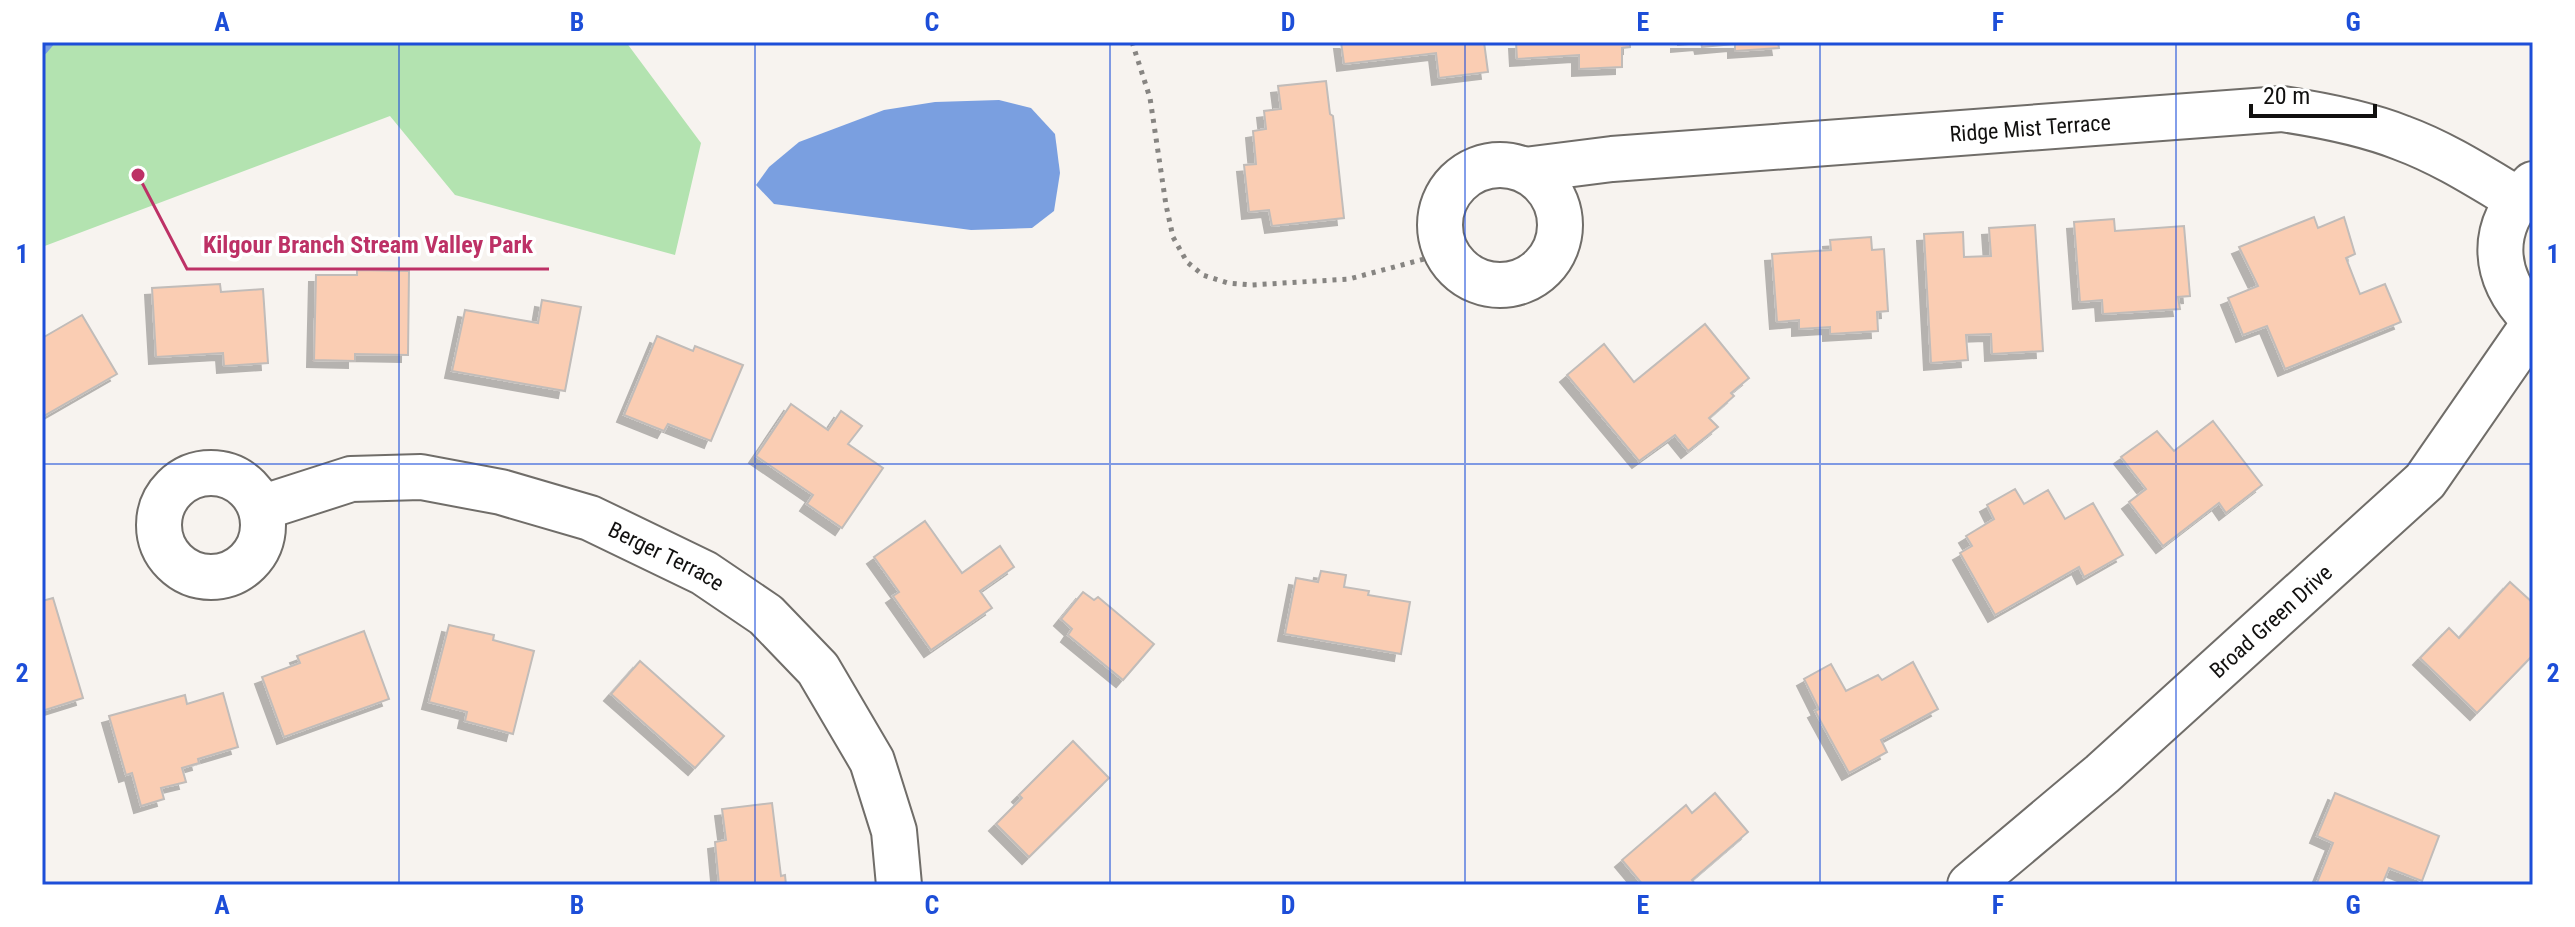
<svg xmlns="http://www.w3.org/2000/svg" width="2575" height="927" font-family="'Roboto Condensed',sans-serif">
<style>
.green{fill:#b3e3b0}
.water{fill:#7a9fe0}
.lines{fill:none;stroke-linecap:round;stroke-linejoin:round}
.stream{stroke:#7a9fe0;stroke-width:12}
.building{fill:#facdb3;stroke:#c1bcb9;stroke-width:2;filter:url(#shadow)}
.minor-casing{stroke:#706d69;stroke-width:48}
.path{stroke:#878582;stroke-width:5;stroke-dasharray:4 6;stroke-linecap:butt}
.minor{stroke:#fff;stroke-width:44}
.grid{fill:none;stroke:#1d4ed8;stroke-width:2;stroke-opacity:0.55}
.labels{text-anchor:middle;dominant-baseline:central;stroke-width:7;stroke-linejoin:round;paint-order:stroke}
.street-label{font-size:22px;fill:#11100f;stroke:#fff}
.leader{fill:none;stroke:#bd3166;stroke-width:3}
.callout-dot{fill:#bd3166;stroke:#fff;stroke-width:3}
.callout-label{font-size:24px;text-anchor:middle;font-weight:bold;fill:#bd3166;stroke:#fff;stroke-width:7;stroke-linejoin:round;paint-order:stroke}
.neatline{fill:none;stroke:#1d4ed8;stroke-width:3}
.grid-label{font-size:26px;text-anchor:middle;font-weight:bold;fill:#1d4ed8}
</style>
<defs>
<filter id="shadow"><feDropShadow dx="-7" dy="7" stdDeviation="0" flood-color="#0004"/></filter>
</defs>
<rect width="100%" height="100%" fill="#f7f3ef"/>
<path class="green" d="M42,42H626L701,143L675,255L455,195L390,116L42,247Z"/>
<path class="water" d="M999,100L1031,108L1055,134L1060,173L1054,211L1032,228L971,230L774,204L756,185L769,167L799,142L884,110L935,102Z"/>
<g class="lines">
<path class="stream" d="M42,49L48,42"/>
</g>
<g class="building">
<path d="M1341,42H1484L1488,72L1439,78L1436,53L1344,64Z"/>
<path d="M1516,42H1630V47L1622,48V67L1579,69V55L1517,59Z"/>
<path d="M1678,42H1778L1779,48L1735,51V44L1702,47L1701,43L1678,45Z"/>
<path d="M1326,81L1330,114L1333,116L1344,218L1272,226L1269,210L1249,212L1244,165L1256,164L1253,131L1266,129L1264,111L1281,109L1278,86Z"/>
<path d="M2314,217L2318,228L2344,217L2355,254L2346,258L2360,294L2385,284L2401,322L2285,369L2267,326L2243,335L2228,298L2258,286L2239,247Z"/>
<path d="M2114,219L2115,231L2184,226L2190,296L2178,297L2180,309L2103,314L2102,300L2080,302L2074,222Z"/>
<path d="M2035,225L2043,351L1992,354L1991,334L1966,335L1968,360L1931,363L1924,234L1963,232L1964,257L1991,256L1989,228Z"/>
<path d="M1871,237L1872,250L1884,249L1888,311L1877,312L1878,331L1830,334V327L1799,329V320L1777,322L1772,254L1831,250L1830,240Z"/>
<path d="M357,270L409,271L408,355L355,354V361L314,360L316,275H357Z"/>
<path d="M220,284L221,292L263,289L268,363L224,366L223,353L156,357L152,288Z"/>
<path d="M542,300L581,307L565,391L452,371L465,310L538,323Z"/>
<path d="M82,315L117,374L42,417V334L44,337Z"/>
<path d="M1705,324L1749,378L1731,393L1734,396L1709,418L1718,427L1688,451L1675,435L1639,461L1567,375L1604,344L1634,382Z"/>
<path d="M657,336L693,351L695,346L743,365L711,441L668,424L664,431L624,415Z"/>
<path d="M791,404L828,430L841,411L862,426L848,444L883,468L842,528L807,504L813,495L756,456Z"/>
<path d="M2213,421L2262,485L2226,513L2219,503L2163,546L2129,502L2146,489L2121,457L2157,431L2174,451Z"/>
<path d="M2015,489L2024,504L2048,490L2065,519L2093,503L2123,555L2084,577L2079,567L1995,615L1960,553L1972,546L1966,536L1994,519L1987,505Z"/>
<path d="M925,521L962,573L1000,546L1014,567L980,591L992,608L931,650L893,596L899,592L874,557Z"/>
<path d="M1321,571L1346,575L1344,587L1369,591L1368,595L1410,602L1401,654L1285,634L1296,578L1318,582Z"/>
<path d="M2510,582L2533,603V655L2477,713L2420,658L2449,628L2459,638Z"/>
<path d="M1083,592L1094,600L1098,597L1154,644L1123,680L1068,635L1072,629L1061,619Z"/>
<path d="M53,598L83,698L42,711V601Z"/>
<path d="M449,625L494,635L493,640L534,651L513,734L465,721L467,712L429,702Z"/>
<path d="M364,631L389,699L284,737L262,677L300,663L297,656Z"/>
<path d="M640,661L724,736L695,768L611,694Z"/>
<path d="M1913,662L1938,709L1881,740L1887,752L1849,773L1815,711L1819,709L1804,679L1831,664L1846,691L1878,675L1882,680Z"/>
<path d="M223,693L238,747L198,759L199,763L182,768L186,782L161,788L164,799L141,806L132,773L126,775L109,716L185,695L187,704Z"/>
<path d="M1073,741L1109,778L1029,857L996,824L1022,798L1019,795Z"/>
<path d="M1715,793L1748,832L1692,880L1696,885H1643L1622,860L1686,805L1692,813Z"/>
<path d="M2335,793L2439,836L2422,881L2389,868L2382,885H2316L2333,843L2317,836Z"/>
<path d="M772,803L781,876L785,875L786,885H719L715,842L726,840L722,809Z"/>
</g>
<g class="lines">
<g class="minor-casing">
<g id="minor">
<circle cx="1500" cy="225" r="60"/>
<path id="s1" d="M1526,170L1612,159L2282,109C2322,115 2364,123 2402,138C2443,153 2480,177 2517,199"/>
<path d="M2533,184C2488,226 2491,276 2533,319"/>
<circle cx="211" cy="525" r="52"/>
<path id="s2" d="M261,508L351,479L421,477L501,492L590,518L704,573L766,615L818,669L872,761L894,831L899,885"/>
<path id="s3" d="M1970,885L2102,774L2425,481L2533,325"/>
</g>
</g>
<path class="path" d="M1132,42L1150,98L1166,205L1173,237L1187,262L1203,275L1228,283L1252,285L1349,279L1447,253"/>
<use href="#minor" class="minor"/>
</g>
<path class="grid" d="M399,42V885M755,42V885M1110,42V885M1465,42V885M1820,42V885M2176,42V885M42,464H2533"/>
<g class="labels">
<g class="street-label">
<text stroke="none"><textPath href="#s1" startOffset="506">Ridge Mist Terrace</textPath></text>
<text stroke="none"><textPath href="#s2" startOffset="424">Berger Terrace</textPath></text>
<text stroke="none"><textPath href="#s3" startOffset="400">Broad Green Drive</textPath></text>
</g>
</g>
<path class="leader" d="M138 175L187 269H549"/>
<circle class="callout-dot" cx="138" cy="175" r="8"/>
<g class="callout-label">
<text x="368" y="253">Kilgour Branch Stream Valley Park</text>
</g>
<rect width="2575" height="927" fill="none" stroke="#ffffff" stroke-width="88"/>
<path d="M2251 104v12h124v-12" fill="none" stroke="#11100f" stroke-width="4"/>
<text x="2263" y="104" font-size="24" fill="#11100f" stroke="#ffffff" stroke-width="6" paint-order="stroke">20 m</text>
<rect x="44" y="44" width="2487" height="839" class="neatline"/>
<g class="grid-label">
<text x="222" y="31">A</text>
<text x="577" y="31">B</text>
<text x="932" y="31">C</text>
<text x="1288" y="31">D</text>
<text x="1643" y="31">E</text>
<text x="1998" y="31">F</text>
<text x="2353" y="31">G</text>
<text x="22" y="263">1</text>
<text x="2553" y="263">1</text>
<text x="22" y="682">2</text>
<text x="2553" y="682">2</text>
<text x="222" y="914">A</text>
<text x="577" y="914">B</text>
<text x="932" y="914">C</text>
<text x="1288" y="914">D</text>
<text x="1643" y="914">E</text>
<text x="1998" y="914">F</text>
<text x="2353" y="914">G</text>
</g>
</svg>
